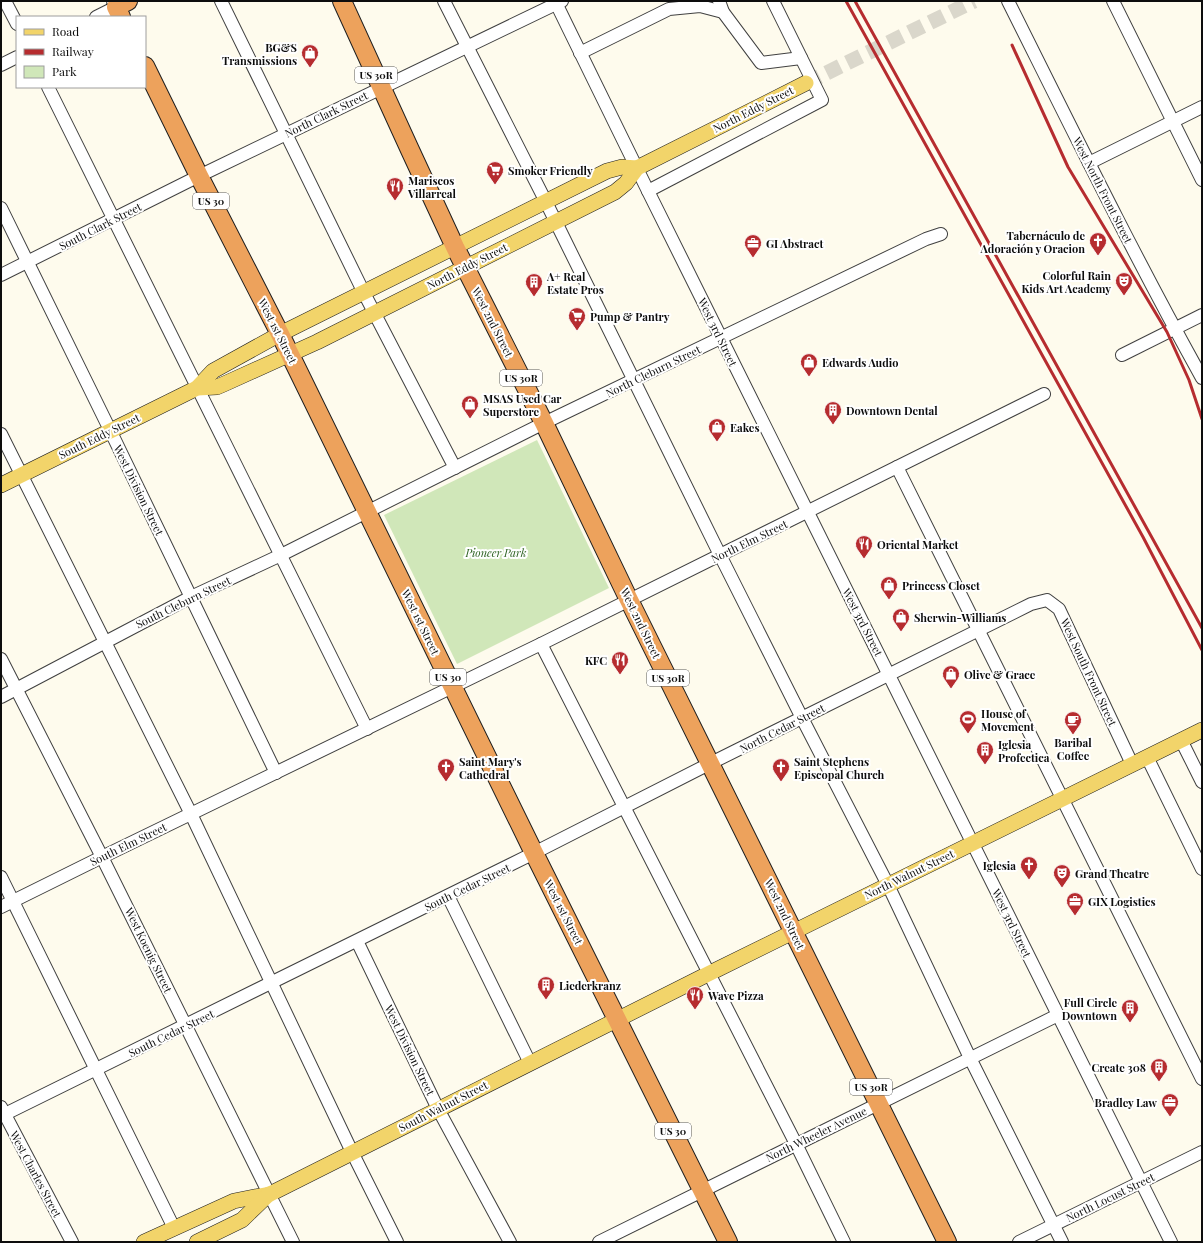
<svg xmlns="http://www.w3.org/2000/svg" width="1203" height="1243" font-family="'Playfair Display',serif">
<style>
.green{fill:#d0e7b9}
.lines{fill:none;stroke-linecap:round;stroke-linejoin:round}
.major-tunnel{stroke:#dad7cb;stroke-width:15;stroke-dasharray:15 8;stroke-linecap:butt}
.minor-casing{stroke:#404040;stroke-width:14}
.major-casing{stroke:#1e1e1e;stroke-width:16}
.highway-casing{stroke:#1e1e1e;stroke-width:20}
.minor{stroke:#fff;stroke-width:12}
.major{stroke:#f2d46a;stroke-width:15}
.highway{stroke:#eda25c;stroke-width:18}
.rail{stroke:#b62c2f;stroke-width:3}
.labels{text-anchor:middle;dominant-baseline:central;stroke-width:4;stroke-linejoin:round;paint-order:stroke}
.shield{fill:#fff;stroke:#565656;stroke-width:1}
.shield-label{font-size:10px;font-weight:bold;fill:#0d0d0d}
.poi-label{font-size:11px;font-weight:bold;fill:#0d0d0d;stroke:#fff;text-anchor:start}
.street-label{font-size:11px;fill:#0d0d0d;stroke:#fff}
.park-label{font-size:11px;font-style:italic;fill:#2c6120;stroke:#fff}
</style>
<rect width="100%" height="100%" fill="#fefbed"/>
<path class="green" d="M537,440L609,588L457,664L384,515Z"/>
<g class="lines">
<path class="major-tunnel" d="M806,83L974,1"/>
<g class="minor-casing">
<g id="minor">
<path d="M5,1L17,24"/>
<path d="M221,1L364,293L455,468"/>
<path d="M444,1L546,202L720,555L802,718L888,885L970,1058L1062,1242"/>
<path d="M555,1L648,191L1171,1242"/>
<path d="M719,1L723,12L761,63L801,58"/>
<path d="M1008,1C1071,127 1133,254 1202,378"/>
<path d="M1113,1L1202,180"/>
<path d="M96,17L116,7L113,1"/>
<path d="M580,53L669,9L700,6L723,12"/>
<path d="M1,65L17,57"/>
<path d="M48,87L367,729"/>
<path d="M1089,163L1202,107"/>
<path d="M648,191L822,100L773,1"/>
<path d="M1,208L110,430L276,773"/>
<path d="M1,275L199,176L562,1"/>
<path d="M1122,355L1202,315"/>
<path d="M1,434L191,814L352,1152L397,1242"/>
<path d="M897,467L1202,1079"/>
<path d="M541,644L796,1144L844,1242"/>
<path d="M1,659L102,857L293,1242"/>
<path d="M1,697L191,597L281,555L544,423L926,239L941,234"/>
<path d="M1181,740L1202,782"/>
<path d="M1147,757L1202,869"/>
<path d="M1,877L174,1228"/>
<path d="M448,896L530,1063"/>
<path d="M1,907L102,857L541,644L1044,394"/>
<path d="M357,941L438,1109L510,1242"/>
<path d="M1,1107L72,1242"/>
<path d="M1,1116L534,853L711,763L1031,604L1047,600L1059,609L1132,764"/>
<path d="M599,1242L1058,1015"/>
<path d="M1019,1242L1202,1152"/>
</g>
</g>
<g class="major-casing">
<g id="major">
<path d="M197,388L213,371L280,334L607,171L622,167L637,168"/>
<path d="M1,485L197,388L217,387L224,384L317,342L615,192L626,183L637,168L806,83"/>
<path d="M144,1242L234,1201L270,1194L710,973L1202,730"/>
<path d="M197,1242L242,1220L269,1194"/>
</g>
</g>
<g class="highway-casing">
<g id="highway">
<path d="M342,1L410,150L455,247L544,423L629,600L947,1242"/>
<path d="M121,17L116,7L128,1"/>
<path d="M145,66L199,176L280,334L534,853L728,1242"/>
</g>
</g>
<use href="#minor" class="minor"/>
<use href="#major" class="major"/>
<use href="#highway" class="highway"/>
<g class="rail">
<path d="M846,1L1143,537L1202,650"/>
<path d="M855,1L1202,628"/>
<path d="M1012,45L1068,167L1167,332L1189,380L1202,419"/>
</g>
</g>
<defs>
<g id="shop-pin" transform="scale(0.9)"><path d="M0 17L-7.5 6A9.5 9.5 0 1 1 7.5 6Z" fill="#b62c2f" stroke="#fff"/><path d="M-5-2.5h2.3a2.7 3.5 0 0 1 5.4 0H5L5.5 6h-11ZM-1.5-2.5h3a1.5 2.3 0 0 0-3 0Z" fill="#fff"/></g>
<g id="supermarket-pin" transform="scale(0.9)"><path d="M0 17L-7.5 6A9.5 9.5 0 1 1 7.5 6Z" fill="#b62c2f" stroke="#fff"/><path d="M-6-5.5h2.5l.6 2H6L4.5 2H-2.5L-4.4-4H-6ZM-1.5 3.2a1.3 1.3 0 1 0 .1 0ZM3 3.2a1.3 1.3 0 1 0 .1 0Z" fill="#fff"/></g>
<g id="restaurant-pin" transform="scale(0.9)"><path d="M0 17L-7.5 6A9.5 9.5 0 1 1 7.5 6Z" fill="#b62c2f" stroke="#fff"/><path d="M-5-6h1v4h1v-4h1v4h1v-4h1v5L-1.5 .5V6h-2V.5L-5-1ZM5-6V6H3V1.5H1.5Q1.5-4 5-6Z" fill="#fff"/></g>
<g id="church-pin" transform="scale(0.9)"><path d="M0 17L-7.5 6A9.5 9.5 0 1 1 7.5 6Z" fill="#b62c2f" stroke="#fff"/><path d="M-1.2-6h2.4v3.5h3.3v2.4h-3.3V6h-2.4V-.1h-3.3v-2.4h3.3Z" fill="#fff"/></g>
<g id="office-pin" transform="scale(0.9)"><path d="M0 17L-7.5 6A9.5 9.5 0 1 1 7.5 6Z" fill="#b62c2f" stroke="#fff"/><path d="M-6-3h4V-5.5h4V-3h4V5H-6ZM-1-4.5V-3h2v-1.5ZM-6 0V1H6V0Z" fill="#fff"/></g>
<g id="theatre-pin" transform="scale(0.9)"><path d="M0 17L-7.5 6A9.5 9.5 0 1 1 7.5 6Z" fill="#b62c2f" stroke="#fff"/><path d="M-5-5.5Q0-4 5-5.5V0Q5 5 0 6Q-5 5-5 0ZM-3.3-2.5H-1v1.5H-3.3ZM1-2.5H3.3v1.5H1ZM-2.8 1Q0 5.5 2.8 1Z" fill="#fff"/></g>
<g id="building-pin" transform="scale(0.9)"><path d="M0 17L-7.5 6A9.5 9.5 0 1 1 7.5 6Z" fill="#b62c2f" stroke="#fff"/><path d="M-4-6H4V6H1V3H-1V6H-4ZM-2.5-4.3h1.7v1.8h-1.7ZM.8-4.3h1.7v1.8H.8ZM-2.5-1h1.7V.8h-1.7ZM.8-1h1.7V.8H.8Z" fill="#fff"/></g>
<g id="stadium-pin" transform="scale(0.9)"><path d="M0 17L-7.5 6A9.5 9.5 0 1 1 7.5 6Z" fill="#b62c2f" stroke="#fff"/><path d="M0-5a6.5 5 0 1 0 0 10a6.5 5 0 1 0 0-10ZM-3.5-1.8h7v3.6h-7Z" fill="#fff"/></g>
<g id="cafe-pin" transform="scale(0.9)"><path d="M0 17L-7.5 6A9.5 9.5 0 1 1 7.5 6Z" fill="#b62c2f" stroke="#fff"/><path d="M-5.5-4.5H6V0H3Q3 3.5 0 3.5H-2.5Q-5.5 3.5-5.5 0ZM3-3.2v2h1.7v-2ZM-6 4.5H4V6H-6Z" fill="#fff"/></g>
</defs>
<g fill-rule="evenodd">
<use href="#shop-pin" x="310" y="53"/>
<use href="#supermarket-pin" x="495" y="170"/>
<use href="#restaurant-pin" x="395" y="186"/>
<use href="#church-pin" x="1098" y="241"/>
<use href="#office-pin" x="753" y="243"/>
<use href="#theatre-pin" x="1124" y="281"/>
<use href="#building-pin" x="534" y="282"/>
<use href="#supermarket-pin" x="577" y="316"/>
<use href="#shop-pin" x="809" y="362"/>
<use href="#shop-pin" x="470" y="404"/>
<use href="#building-pin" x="833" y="410"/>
<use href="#shop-pin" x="717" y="427"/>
<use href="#restaurant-pin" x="864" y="544"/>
<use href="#shop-pin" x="889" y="585"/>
<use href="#shop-pin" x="901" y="617"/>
<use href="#restaurant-pin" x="620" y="660"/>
<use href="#shop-pin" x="951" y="674"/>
<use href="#stadium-pin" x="968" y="719"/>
<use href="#cafe-pin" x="1073" y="720"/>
<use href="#building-pin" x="985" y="750"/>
<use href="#church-pin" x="446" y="767"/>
<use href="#church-pin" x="781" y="767"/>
<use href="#church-pin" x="1029" y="865"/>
<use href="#theatre-pin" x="1062" y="873"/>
<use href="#office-pin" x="1075" y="901"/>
<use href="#building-pin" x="546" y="985"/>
<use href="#restaurant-pin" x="695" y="995"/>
<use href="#building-pin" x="1130" y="1008"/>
<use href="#building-pin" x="1159" y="1067"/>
<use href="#office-pin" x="1170" y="1102"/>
</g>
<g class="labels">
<g class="shield">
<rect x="355" y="67" width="42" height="16" rx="3"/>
<rect x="193" y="193" width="36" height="16" rx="3"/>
<rect x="500" y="370" width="42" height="16" rx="3"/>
<rect x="430" y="669" width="36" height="16" rx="3"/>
<rect x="647" y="670" width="42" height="16" rx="3"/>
<rect x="850" y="1079" width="42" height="16" rx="3"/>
<rect x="655" y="1123" width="36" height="16" rx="3"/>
</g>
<g class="shield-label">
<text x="376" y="75">US 30R</text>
<text x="211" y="201">US 30</text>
<text x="521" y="378">US 30R</text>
<text x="448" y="677">US 30</text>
<text x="668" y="678">US 30R</text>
<text x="871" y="1087">US 30R</text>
<text x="673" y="1131">US 30</text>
</g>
<g class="poi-label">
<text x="297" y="47" text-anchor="end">BG&amp;S<tspan x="297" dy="13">Transmissions</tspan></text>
<text x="508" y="170">Smoker Friendly</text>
<text x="408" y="180">Mariscos<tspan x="408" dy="13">Villarreal</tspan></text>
<text x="1085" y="235" text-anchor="end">Tabernáculo de<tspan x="1085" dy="13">Adoración y Oracion</tspan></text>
<text x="766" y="243">GI Abstract</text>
<text x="1111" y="275" text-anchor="end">Colorful Rain<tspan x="1111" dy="13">Kids Art Academy</tspan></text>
<text x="547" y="276">A+ Real<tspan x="547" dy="13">Estate Pros</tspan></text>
<text x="590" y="316">Pump &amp; Pantry</text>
<text x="822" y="362">Edwards Audio</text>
<text x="483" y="398">MSAS Used Car<tspan x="483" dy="13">Superstore</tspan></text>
<text x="846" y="410">Downtown Dental</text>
<text x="730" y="427">Eakes</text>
<text x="877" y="544">Oriental Market</text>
<text x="902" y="585">Princess Closet</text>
<text x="914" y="617">Sherwin-Williams</text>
<text x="607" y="660" text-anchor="end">KFC</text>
<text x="964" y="674">Olive &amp; Grace</text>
<text x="981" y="713">House of<tspan x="981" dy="13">Movement</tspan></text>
<text x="1073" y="742" text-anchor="middle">Baribal<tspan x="1073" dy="13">Coffee</tspan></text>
<text x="998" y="744">Iglesia<tspan x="998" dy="13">Profectica</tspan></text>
<text x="459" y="761">Saint Mary's<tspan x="459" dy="13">Cathedral</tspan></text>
<text x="794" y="761">Saint Stephens<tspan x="794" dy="13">Episcopal Church</tspan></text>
<text x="1016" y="865" text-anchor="end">Iglesia</text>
<text x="1075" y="873">Grand Theatre</text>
<text x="1088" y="901">GIX Logistics</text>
<text x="559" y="985">Liederkranz</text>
<text x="708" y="995">Wave Pizza</text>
<text x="1117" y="1002" text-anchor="end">Full Circle<tspan x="1117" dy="13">Downtown</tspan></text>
<text x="1146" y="1067" text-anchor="end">Create 308</text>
<text x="1157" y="1102" text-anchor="end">Bradley Law</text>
</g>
<g class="street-label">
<text transform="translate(753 109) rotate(-27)">North Eddy Street</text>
<text transform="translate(326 114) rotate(-26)">North Clark Street</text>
<text transform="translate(1103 190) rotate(63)">West North Front Street</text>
<text transform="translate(100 226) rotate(-27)">South Clark Street</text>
<text transform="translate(467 266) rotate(-27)">North Eddy Street</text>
<text transform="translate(493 322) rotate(63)">West 2nd Street</text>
<text transform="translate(278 331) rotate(63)">West 1st Street</text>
<text transform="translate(718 332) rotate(64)">West 3rd Street</text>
<text transform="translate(653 371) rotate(-26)">North Cleburn Street</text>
<text transform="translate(99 436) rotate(-26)">South Eddy Street</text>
<text transform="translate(139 490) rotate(64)">West Division Street</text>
<text transform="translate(749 541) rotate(-26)">North Elm Street</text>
<text transform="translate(183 602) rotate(-26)">South Cleburn Street</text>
<text transform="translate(421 622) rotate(64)">West 1st Street</text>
<text transform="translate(863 622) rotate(63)">West 3rd Street</text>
<text transform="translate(641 623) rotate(64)">West 2nd Street</text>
<text transform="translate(1089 672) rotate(65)">West South Front Street</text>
<text transform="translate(782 728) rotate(-27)">North Cedar Street</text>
<text transform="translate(128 844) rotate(-26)">South Elm Street</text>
<text transform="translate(909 874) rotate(-26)">North Walnut Street</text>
<text transform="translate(467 887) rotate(-26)">South Cedar Street</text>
<text transform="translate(564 912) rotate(63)">West 1st Street</text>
<text transform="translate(785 914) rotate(64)">West 2nd Street</text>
<text transform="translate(1012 923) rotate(64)">West 3rd Street</text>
<text transform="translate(149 950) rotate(64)">West Koenig Street</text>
<text transform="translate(171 1033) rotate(-26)">South Cedar Street</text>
<text transform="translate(410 1050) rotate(64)">West Division Street</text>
<text transform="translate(443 1106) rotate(-27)">South Walnut Street</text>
<text transform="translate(816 1134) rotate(-26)">North Wheeler Avenue</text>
<text transform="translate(36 1174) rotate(62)">West Charles Street</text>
<text transform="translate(1110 1197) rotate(-26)">North Locust Street</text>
</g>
<g class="park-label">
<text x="496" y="552">Pioneer Park</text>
</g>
</g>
<rect width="1203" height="1243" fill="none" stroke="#0d0d0d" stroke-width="4"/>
<rect x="16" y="16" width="130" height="72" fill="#ffffff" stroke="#9e9e9e"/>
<rect x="24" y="29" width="20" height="6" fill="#f2d46a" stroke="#9e9e9e"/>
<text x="52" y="36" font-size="12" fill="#0d0d0d">Road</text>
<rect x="24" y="49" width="20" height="6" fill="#b62c2f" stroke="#9e9e9e"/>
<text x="52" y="56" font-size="12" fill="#0d0d0d">Railway</text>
<rect x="24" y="66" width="20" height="12" fill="#d0e7b9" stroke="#9e9e9e"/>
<text x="52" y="76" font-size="12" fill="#0d0d0d">Park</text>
</svg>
